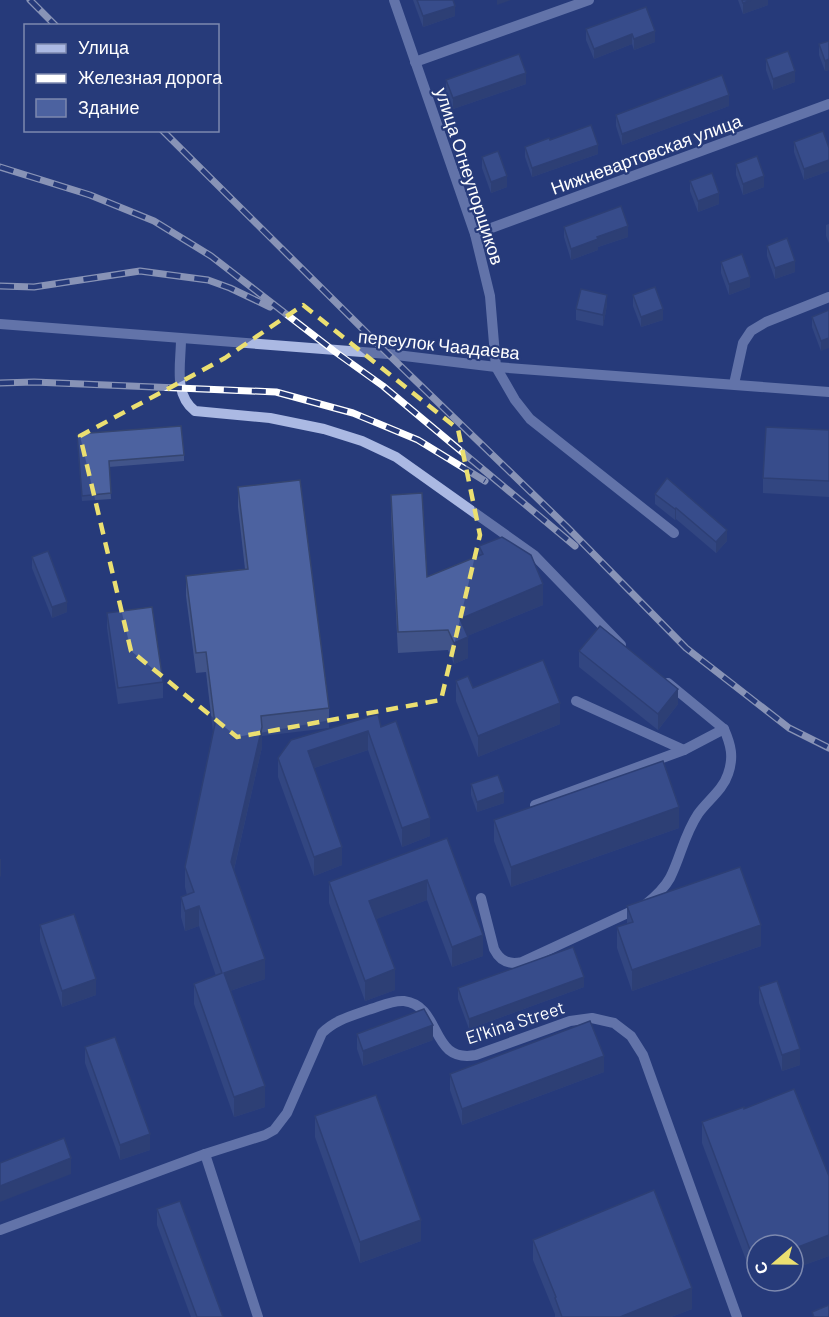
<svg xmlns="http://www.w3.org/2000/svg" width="829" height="1317" font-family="Barlow,sans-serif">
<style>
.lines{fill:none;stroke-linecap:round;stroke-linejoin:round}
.minor{stroke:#abb9e3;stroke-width:10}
.rail-casing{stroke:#fff;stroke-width:7}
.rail{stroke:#273b7a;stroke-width:4.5;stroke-dasharray:14;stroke-linecap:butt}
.wall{fill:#41548a}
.shaded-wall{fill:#354570}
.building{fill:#4c62a0;stroke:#354570;stroke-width:1.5}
.marked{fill:none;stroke:#ebdf71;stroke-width:4.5;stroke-dasharray:12 8;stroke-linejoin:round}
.labels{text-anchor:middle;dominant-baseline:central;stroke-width:4.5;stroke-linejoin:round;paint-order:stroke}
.street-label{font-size:18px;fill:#fff;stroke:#273b7a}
</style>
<rect width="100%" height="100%" fill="#273b7a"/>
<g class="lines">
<g class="minor">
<path d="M394,0L475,234L490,296L496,367L515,400L530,419L674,533"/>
<path d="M415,62L589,0"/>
<path d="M475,234L829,104"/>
<path d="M0,324L388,354L496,367L829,392"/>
<path d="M181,339C181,364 173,394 195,411L270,418L324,429L362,441L396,457L534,555L621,645"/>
<path d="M734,384L743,343L751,331L766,322L829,297"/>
<path d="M576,701L684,750"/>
<path d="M535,805L684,750L724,729L668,683"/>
<path d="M481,898L494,949C500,961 509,965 522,962L645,905C655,897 664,889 670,878C681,856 684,835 698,814C707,801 723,790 728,774C734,757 731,745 724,729"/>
<path d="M205,1154L258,1317"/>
<path d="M0,1230L205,1154L265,1135L274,1130L287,1113L322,1033C335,1020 351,1016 368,1010C379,1007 392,1000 404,1001C443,1006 429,1064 476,1055L570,1021L592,1018L614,1023L631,1036L643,1055L737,1317"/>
</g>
<g class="rail-casing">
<g id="rail">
<path d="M30,0L56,26"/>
<path d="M162,130L388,354L566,526L686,648L789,728L829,748"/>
<path d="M0,167L90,195L154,221L211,256L334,351L383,386L575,546"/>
<path d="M0,286L34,287L140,271L208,280L230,288L270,307"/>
<path d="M0,383L34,382L276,392L353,413L418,440L485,481"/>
</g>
</g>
<use href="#rail" class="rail"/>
</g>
<g class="wall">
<path d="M413,0H453L455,16L423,27Z"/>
<path d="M738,0H768V5L743,14Z"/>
<path d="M646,7L655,42L634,50L632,44L594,59L586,40V29Z"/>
<path d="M829,41V70L825,71L819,55V44Z"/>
<path d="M766,59L795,82L773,90L766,70Z"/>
<path d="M446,80L526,84L453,109L446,91Z"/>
<path d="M729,106L622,145L616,126V115Z"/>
<path d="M550,140L598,154L532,177L525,157V147Z"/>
<path d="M794,142L829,148V171L804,180L794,152Z"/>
<path d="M482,157L507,187L491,193L482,168Z"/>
<path d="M736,164L764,187L743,195L736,175Z"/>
<path d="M690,181L719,204L698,212L690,191Z"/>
<path d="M829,224V243L826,236V225Z"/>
<path d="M564,227L628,237L598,247V250L571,260L564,237Z"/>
<path d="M767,246L795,272L775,279L767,256Z"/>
<path d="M721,262L750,287L729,295L721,273Z"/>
<path d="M633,295L663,320L641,327L633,306Z"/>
<path d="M607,305L603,326L576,320V309Z"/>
<path d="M829,310L821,351L812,327V317Z"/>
<path d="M829,430V497L763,493V478Z"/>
<path d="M77,439L184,455V461L109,467L111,499L82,501Z"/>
<path d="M238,487L329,708V728L262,736V747L234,870L265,979L230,991L265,1107L234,1117L194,1004V984L216,976L199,926L185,931L181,917V897L187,895L185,887V867L213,732L206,672L196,673L186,596V576L245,569L238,507Z"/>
<path d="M655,494L727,541L716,553L676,519L675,520L655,504Z"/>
<path d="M391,495L427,577L479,556V546L543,605L467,636L468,658L454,664L448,650L398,653L391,516Z"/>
<path d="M32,557L67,612L52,618L32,568Z"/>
<path d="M107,613L163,682V698L118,704L107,628Z"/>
<path d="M579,651L678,704L658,730L579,667Z"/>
<path d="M456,681L473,688L560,724L478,757L456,701Z"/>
<path d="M381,727L430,836L402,847L368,750L314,768L342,865L314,876L278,777V758Z"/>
<path d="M471,784L504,803L477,812L471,795Z"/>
<path d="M494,820L679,828L511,887L494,841Z"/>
<path d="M447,838L483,956L452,967L427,900L376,919L395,990L365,1001L329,903V882Z"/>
<path d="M627,906L761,946L632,991L617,948V927L627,924Z"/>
<path d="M40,925L96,995L62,1007L40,941Z"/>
<path d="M584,987L469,1029L458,999V988Z"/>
<path d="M759,987L800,1065L782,1071L759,1003Z"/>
<path d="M357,1034L433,1040L363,1066L357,1049Z"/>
<path d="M85,1047L150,1150L120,1160L85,1063Z"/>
<path d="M604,1072L462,1125L450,1090V1074Z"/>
<path d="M315,1116L421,1241L360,1263L315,1137Z"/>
<path d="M702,1122L829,1176V1256L793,1269V1245L757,1281H762L755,1284L702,1143Z"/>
<path d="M157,1209L223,1317H191L157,1225Z"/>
<path d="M533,1240L692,1309L671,1317H555V1314L533,1260Z"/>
</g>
<g class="shaded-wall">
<path d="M497,0H511L497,5Z"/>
<path d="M751,0H768V5L743,14V3Z"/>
<path d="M455,6V16L423,27V16Z"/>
<path d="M655,31V42L634,50V39Z"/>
<path d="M632,34V44L594,59V49Z"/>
<path d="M829,59V70L825,71V61Z"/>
<path d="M795,71V82L773,90V79Z"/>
<path d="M526,73V84L453,109V98Z"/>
<path d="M729,95V106L622,145V134Z"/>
<path d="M598,145V154L532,177V168Z"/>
<path d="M829,160V171L804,180V169Z"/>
<path d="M507,176V187L491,193V182Z"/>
<path d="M764,176V187L743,195V184Z"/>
<path d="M719,193V204L698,212V201Z"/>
<path d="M628,226V237L598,247V250L571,260V249L597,237Z"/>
<path d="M795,261V272L775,279V268Z"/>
<path d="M750,277V287L729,295V284Z"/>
<path d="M607,295V305L603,326V315Z"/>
<path d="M663,309V320L641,327V317Z"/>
<path d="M829,338V348L821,351V341Z"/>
<path d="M676,508V519L675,520V509Z"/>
<path d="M727,530V541L716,553V542Z"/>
<path d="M543,584V605L460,639V619Z"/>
<path d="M67,602V612L52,618V607Z"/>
<path d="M468,637V658L454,664V643Z"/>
<path d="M678,689V704L658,730V714Z"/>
<path d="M560,703V724L478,757V736Z"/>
<path d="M262,727V747L231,882V862Z"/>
<path d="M368,731V750L308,770V751Z"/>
<path d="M504,792V803L477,812V802Z"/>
<path d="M679,807V828L511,887V867Z"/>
<path d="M430,818V836L402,847V828Z"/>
<path d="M342,847V865L314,876V857Z"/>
<path d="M0,859H1V876L0,877Z"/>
<path d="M427,880V900L369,922V901Z"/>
<path d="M199,906V926L185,931V911Z"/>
<path d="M761,925V946L632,991V970Z"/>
<path d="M483,935V956L452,967V947Z"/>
<path d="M265,959V979L224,993V973Z"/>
<path d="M395,969V990L365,1001V981Z"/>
<path d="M584,977V987L469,1029V1019Z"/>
<path d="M96,979V995L62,1007V991Z"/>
<path d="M433,1025V1040L363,1066V1051Z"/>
<path d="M800,1049V1065L782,1071V1055Z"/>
<path d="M604,1056V1072L462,1125V1109Z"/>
<path d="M265,1086V1107L234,1117V1097Z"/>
<path d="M150,1134V1150L120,1160V1145Z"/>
<path d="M71,1158V1174L0,1202V1186Z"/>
<path d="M421,1220V1241L360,1263V1242Z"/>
<path d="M829,1235V1256L793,1269V1249Z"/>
<path d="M757,1262V1281H762L755,1284V1263Z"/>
<path d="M692,1288V1309L671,1317H620Z"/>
</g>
<g class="building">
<path d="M417,0H453L455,6L423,16Z"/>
<path d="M742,0H751L743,3Z"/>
<path d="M646,7L655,31L634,39L632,34L594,49L586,29Z"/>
<path d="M829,41V59L825,61L819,44Z"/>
<path d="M788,51L795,71L773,79L766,59Z"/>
<path d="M519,54L526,73L453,98L446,80Z"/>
<path d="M722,75L729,95L622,134L616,115Z"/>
<path d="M591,125L598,145L532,168L525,147L549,138L550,140Z"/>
<path d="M823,131L829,148V160L804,169L794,142Z"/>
<path d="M498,151L507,176L491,182L482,157Z"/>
<path d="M757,156L764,176L743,184L736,164Z"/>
<path d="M712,173L719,193L698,201L690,181Z"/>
<path d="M621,206L628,226L597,237L598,239L571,249L564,227Z"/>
<path d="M787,238L795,261L775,268L767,246Z"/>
<path d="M742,254L750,277L729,284L721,262Z"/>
<path d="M655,287L663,309L641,317L633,295Z"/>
<path d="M581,289L607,295L603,315L576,309Z"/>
<path d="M829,310V338L821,341L812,317Z"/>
<path d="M181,426L184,455L109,461L111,493L82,496L77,434Z"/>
<path d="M766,427L829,430V481L763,478Z"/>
<path d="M667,478L727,530L716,542L676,508L675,509L655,494Z"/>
<path d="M300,480L329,708L261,716L262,727L231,862L265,959L224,973L265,1086L234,1097L194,984L222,973L199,906L185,911L181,897L194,892L185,867L215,724L206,652L196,653L186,576L248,569L238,487Z"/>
<path d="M422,493L427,577L483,554L479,546L502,537L531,555L543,584L460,619L468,637L454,643L448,630L398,632L391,495Z"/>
<path d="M48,551L67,602L52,607L32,557Z"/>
<path d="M152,607L163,682L118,688L107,613Z"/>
<path d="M600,626L678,689L658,714L579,651Z"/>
<path d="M543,660L560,703L478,736L456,681L468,676L473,688Z"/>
<path d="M378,714L381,727L396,721L430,818L402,828L368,731L308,751L342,847L314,857L278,758L291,740Z"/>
<path d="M663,761L679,807L511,867L494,820Z"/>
<path d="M498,775L504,792L477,802L471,784Z"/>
<path d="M447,838L483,935L452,947L427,880L369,901L395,969L365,981L329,882Z"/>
<path d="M740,867L761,925L632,970L617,927L633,922L627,906Z"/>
<path d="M74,914L96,979L62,991L40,925Z"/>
<path d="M573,947L584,977L469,1019L458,988Z"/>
<path d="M777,981L800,1049L782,1055L759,987Z"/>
<path d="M424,1009L433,1025L363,1051L357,1034Z"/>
<path d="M590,1021L604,1056L462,1109L450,1074Z"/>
<path d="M115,1037L150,1134L120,1145L85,1047Z"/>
<path d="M794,1089L829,1176V1235L793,1249V1245H757V1262L755,1263L702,1122L744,1107V1109Z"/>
<path d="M376,1095L421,1220L360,1242L315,1116Z"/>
<path d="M64,1138L71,1158L0,1186V1163Z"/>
<path d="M654,1190L692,1288L620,1317H562L555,1298L556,1297L533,1240Z"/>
<path d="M180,1201L223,1317H197L157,1209Z"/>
<path d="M829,1305V1317H814L812,1312Z"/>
</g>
<path d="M0 0H829V1317H0ZM303,305L458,429L480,535L441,700L237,737L131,651L80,436L225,358Z" fill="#273b7a" fill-opacity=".55" fill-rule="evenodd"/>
<path class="marked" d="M303,305L458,429L480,535L441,700L237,737L131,651L80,436L225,358Z"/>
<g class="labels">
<g class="street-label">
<text transform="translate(646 154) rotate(-20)">Нижневартовская улица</text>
<text transform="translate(470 176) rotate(72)">улица Огнеупорщиков</text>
<text transform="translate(439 344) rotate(6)">переулок Чаадаева</text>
<text transform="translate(515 1022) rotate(-18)">El'kina Street</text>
</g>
</g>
<rect x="24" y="24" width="195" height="108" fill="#273b7a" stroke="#7d89af" stroke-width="1.5"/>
<rect x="36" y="44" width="30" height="9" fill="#abb9e3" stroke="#7d89af" stroke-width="1.5"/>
<text x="78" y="54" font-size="18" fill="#ffffff">Улица</text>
<rect x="36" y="74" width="30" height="9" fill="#ffffff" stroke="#7d89af" stroke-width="1.5"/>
<text x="78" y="84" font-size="18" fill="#ffffff">Железная дорога</text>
<rect x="36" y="99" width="30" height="18" fill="#4c62a0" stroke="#7d89af" stroke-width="1.5"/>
<text x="78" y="114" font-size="18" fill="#ffffff">Здание</text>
<g transform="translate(775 1263) rotate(250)"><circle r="28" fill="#273b7a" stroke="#7d89af" stroke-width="1.5"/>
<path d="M0-4.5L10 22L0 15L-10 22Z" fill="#ebdf71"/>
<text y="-9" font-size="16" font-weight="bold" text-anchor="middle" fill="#ffffff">С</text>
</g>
</svg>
